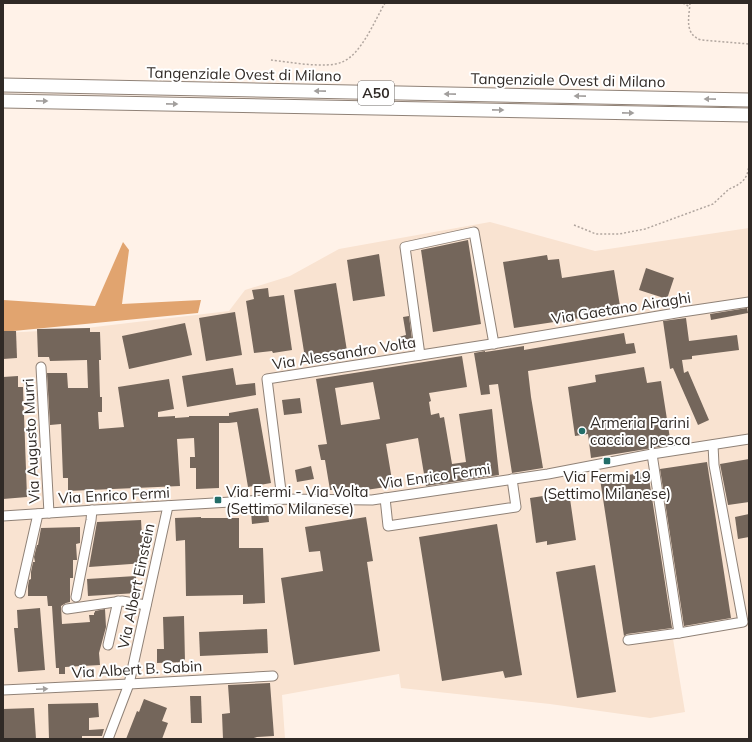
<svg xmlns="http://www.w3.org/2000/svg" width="752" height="742" font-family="Mulish,sans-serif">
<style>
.built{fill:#f9e3d1}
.forest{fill:#e1a46f}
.building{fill:#74665b;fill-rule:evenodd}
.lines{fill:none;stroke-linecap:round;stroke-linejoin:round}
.minor-casing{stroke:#908277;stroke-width:11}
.highway-casing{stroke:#908277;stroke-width:15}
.path{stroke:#b1a69f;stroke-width:1.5;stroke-dasharray:2 2;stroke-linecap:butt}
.minor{stroke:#fff;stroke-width:9}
.highway{stroke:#fff;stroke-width:13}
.oneway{fill:#a29f9d}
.poi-dot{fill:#236d68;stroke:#fff;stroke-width:1.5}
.labels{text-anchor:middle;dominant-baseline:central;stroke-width:4;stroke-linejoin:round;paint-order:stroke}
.shield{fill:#fff;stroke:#6e6a67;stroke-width:1}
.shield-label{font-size:14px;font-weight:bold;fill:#302a26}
.street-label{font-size:15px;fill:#302a26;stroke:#fff}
.poi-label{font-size:15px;fill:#302a26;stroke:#fff;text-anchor:start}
</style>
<rect width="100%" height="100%" fill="#fff2e8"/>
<path class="built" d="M490,222L595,251L749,228V626L673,639L685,712L650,718L550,704L401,688L399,674L282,695L285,739H3V333L78,329L229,311L245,290L290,276L339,249Z"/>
<path class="forest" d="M123,242L129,250L122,304L201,300L198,313L3,332V300L95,306Z"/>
<g class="building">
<path d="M468,240L481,324L433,332L421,250Z"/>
<path d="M379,254L385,296L353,301L347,260Z"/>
<path d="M547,255L548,260L559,259L562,278L614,270L621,312L514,328L503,262Z"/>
<path d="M646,268L674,278L667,299L639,290Z"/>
<path d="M336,283L348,357L306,364L294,290Z"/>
<path d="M268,288L269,297L284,295L292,350L273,353L272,351L254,353L246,301L254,299L252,290Z"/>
<path d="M747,308L748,313L711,320L710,314Z"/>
<path d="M235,312L242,355L206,361L199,318Z"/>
<path d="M409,316L413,347L400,349L399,337L406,335L403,317Z"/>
<path d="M686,318L689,341L737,335L739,350L692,356V359L682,360L684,373L688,371L709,420L698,425L673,368L670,369L663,321Z"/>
<path d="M185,323L192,355L129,369L122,336Z"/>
<path d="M90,328V332H100L101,360H99L100,397H102V412H98L99,429L124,427L118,387L169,379L174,409L158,412V417L175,416V418L189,417V416H229V413L258,408L271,483L248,487L237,422L229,423H219V488L196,489V468H190V457H195L194,438L177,439L180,486L68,491V478H63L61,424L50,425L47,373H67L68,388H88L87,360L50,361L49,357H38L37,329Z"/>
<path d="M3,331H16L17,358L3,359Z"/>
<path d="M624,333L626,344L634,343L636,353L528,371L531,397L543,468L512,473L498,384L489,385L490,394L481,395L474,353L485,351V352L524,346V350Z"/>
<path d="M462,356L467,387L429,393L431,401L429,402L431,415L439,413L440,418L444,417L452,464L466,462L459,414L492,409L499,475L426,486L418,438L386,444L393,486L359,491L358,486L330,490L325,460H321L318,445L327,444L316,379ZM373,382L380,419L341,425L335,388Z"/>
<path d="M644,367L647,383L661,381L671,445L591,458L588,434L575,436L568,387L596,382L595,375Z"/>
<path d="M233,368L236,385L255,383L256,395L187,407L182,376Z"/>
<path d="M18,376V387H23L27,497L3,499V377Z"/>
<path d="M300,398L302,413L284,415L282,400Z"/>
<path d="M749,459V502L728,505L720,464Z"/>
<path d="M707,462L731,618L684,626L660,469Z"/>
<path d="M311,466L314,479L297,482L295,470Z"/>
<path d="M648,472L672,628L627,634L624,636L600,479Z"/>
<path d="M569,492L576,540L547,545V541L536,543L530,498Z"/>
<path d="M268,511L269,522L252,524L251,512Z"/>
<path d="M749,514V537L738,539L735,517Z"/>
<path d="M201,517V518H239V548H263L265,603L243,604V595L186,596L185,540L176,541L175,518Z"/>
<path d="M366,517L373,561L367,562L380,651L294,665L281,578L323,571L320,551L309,552L305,527Z"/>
<path d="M141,520L142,536L151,535L145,563L89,567L97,522Z"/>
<path d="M497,524L522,675L505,678L503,671L442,681L419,537Z"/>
<path d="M80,527V543L76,544L77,560H73V578H70V602L66,603L61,606L62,624L90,622L89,615H94V613L95,612V611L105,609L106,627L99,653L100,665L65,667V674H59V668H56L52,606H48L47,596H28V586L29,580L31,579V572L33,562H35L34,557L37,545H38L41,528Z"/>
<path d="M595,565L616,692L577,698L556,572Z"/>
<path d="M136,576L137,593L88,596L87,579Z"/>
<path d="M40,608L45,670L18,672L14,628H18L17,610Z"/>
<path d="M184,616L185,662L157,663V649H164L163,617Z"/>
<path d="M267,629L268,653L200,656L199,632Z"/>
<path d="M270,683L274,736L257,737L251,739H223L222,714L230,713L228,685Z"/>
<path d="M190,696H201L202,723H191Z"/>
<path d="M144,699L167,708L162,721L168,723L162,739H126L137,711L139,712Z"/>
<path d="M98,703L99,717L89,718V730L104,729L102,736H82V739H49L48,704Z"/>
<path d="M34,708L36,739H3V709Z"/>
</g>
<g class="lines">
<g class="minor-casing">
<g id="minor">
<path d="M420,355L405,247L474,232L494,344"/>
<path d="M41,367L49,513"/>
<path d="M652,454L679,633L743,622L714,465L713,445"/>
<path d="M385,498L388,526L516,507L512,479"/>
<path d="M282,499L267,379L498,343L682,312L749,302"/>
<path d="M3,516L95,510L282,499L372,500L548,474L652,454L749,439"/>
<path d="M20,593L38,514"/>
<path d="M76,597L91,520L92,510"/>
<path d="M67,609L122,601L146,605"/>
<path d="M628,640L679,633"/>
<path d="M108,645L118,601"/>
<path d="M3,690L129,684L273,676"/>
<path d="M108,739L129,684L168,506"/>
</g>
</g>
<g class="highway-casing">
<g id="highway">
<path d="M3,85L749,100"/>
<path d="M3,101L749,115"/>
</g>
</g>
<g class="path">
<path d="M683,3L690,7"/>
<path d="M690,3C689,18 684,34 701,40L749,44"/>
<path d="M271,60C288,62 327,69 342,62C361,55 375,20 385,3"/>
<path d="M574,225L596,234H619L645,229L713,204L729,189L736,186L743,181L747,175L749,166"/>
</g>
<use href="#minor" class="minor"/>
<use href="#highway" class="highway"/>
</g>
<defs><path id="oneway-solid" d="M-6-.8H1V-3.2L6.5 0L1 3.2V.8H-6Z"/></defs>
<g class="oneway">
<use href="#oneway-solid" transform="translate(320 91) rotate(-179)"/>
<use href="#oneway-solid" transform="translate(450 94) rotate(-179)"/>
<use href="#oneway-solid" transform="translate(580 96) rotate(-179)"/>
<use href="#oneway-solid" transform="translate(710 99) rotate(-179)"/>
<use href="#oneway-solid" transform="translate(42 101) rotate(1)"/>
<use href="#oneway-solid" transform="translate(172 104) rotate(1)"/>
<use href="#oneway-solid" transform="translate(498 110) rotate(1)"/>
<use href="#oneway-solid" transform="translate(628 113) rotate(1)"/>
<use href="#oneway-solid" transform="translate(42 689) rotate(-3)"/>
</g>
<g class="poi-dot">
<circle cx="582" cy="431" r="4"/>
<rect x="603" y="457" width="8" height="8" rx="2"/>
<rect x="214" y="496" width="8" height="8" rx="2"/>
</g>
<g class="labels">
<rect class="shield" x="358" y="81" width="36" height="24" rx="3"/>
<g class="shield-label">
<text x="376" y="93">A50</text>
</g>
<g class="street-label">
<text transform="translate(244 74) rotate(1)">Tangenziale Ovest di Milano</text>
<text transform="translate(568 80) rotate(1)">Tangenziale Ovest di Milano</text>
<text transform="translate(621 308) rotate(-9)">Via Gaetano Airaghi</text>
<text transform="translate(344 353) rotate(-9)">Via Alessandro Volta</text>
<text transform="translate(31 441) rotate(-93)">Via Augusto Murri</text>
<text transform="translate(435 476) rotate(-8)">Via Enrico Fermi</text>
<text transform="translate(114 495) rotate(-3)">Via Enrico Fermi</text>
<text transform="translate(136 586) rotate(-78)">Via Albert Einstein</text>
<text transform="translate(137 669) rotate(-3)">Via Albert B. Sabin</text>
</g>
<g class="poi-label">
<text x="590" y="422">Armeria Parini<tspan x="590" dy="17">caccia e pesca</tspan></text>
<text x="607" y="476" text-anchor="middle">Via Fermi 19<tspan x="607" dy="17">(Settimo Milanese)</tspan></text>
<text x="226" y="491">Via Fermi - Via Volta<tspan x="226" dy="17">(Settimo Milanese)</tspan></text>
</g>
</g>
<rect width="752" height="742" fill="none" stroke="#302a26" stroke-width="8"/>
</svg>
